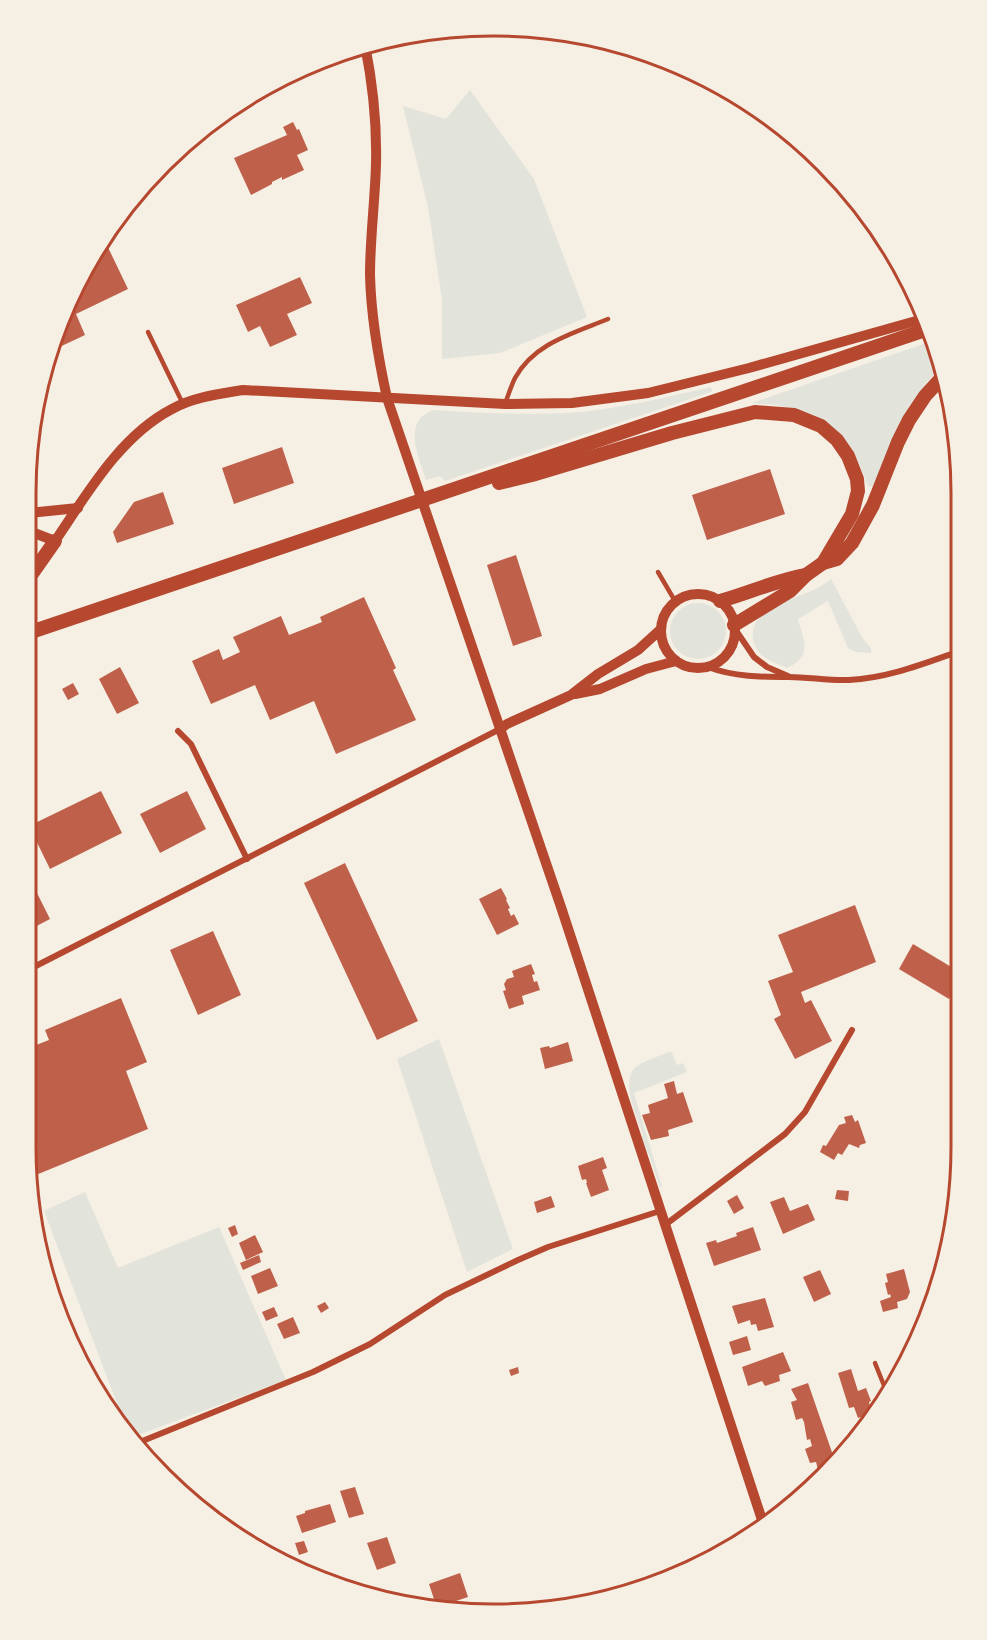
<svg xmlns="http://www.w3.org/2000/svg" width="987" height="1640" font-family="'Roboto Condensed',sans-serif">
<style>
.green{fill:#e2e4dc}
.building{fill:#bf614a}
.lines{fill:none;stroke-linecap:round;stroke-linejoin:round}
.service{stroke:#b5482f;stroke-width:4.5}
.minor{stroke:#b5482f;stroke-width:6}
.tertiary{stroke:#b5482f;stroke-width:10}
.primary{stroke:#b5482f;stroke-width:14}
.rim{fill:none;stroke:#b5482f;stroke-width:3}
</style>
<rect width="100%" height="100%" fill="#f6efe4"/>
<g class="green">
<path d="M470,90L534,179L587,317L500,353L442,359V300L428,207L403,106L446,119Z"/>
<path d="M932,341L943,366C907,397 891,441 875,484L870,487L868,486C849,433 831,416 775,405C768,404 760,405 752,403Z"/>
<path d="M710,387L713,390L711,392L445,481L440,476L426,480C419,457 401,422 433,410C477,413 522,415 566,413C615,410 663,398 710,387Z"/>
<path d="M831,579L863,639L871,648V653L856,652L848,648L828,601L798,619C804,641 813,656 787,668C772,662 756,657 753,639C749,609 791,600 811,591C818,588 825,584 831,579Z"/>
<circle cx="698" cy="631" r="28"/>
<path d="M439,1039L513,1249L467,1272L397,1059Z"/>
<path d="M671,1051L677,1065L683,1063L687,1072L634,1093L662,1187H660L649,1154L645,1151L641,1139L643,1135C638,1118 619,1081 636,1067C645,1060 660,1056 671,1051Z"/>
<path d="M85,1192L118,1268L219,1227L286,1380L130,1438L44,1211Z"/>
</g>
<g class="building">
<path d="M293,122L297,130L299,129L308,150L297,155L304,170L282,180V177L272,182V184L251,195L234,158L287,135L283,127Z"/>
<path d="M104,239L128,289L76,314L85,335L51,351L61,315Z"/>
<path d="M300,277L312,303L287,314L297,335L270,347L260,326L248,332L236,305Z"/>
<path d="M282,447L294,483L234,504L222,468Z"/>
<path d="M770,469L785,514L707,540L692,495Z"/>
<path d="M163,492L174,524L117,543L113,532L134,502Z"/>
<path d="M516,555L542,636L513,646L487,565Z"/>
<path d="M364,597L396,668L393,670L416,720L336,754L314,701L270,720L255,685L211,704L192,661L219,649L223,660L240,652L233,637L281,616L289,635L322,622L320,617Z"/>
<path d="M120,667L139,703L117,714L99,679Z"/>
<path d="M73,683L79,694L68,700L62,689Z"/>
<path d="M101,791L122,833L50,869L29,826Z"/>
<path d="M187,791L206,829L160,853L140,814Z"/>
<path d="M345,863L418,1021L377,1040L304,883Z"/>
<path d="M34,887L50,919L27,931V890Z"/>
<path d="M501,888L507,899L506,900L510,908L508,909L511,916L514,914L519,924L497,935L479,899Z"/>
<path d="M855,905L876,962L801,992L805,1003L811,1000L832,1041L795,1059L774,1019L781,1015L768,981L793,972L778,935Z"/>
<path d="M213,931L241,995L198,1015L170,950Z"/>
<path d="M913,944L958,971V984L949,999L899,969Z"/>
<path d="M531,964L535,974L532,975L534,982L537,981L540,990L522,996L524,1004L509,1009L503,991L506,990L504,984L507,979L514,977L512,971Z"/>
<path d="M121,998L147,1062L126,1071L148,1129L31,1177L25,1146L26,1049L49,1040L45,1030Z"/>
<path d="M568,1042L573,1061L545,1069L540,1048L549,1046L550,1048Z"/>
<path d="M674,1081L677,1094L683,1092L693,1122L668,1130L669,1136L651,1140L642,1115L650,1113L648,1105L668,1098L664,1084Z"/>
<path d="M852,1115L855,1122L858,1120L866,1143L860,1145L859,1148L849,1144L842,1155L838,1153L834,1160L820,1152L823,1145L826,1146L839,1125L846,1123L844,1117Z"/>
<path d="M603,1157L607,1168L602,1170L609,1190L591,1197L586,1183H587L586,1179L582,1180L578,1166Z"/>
<path d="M837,1190L849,1191L848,1201L835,1199Z"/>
<path d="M737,1195L744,1208L734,1214L727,1201Z"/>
<path d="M551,1196L555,1207L537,1213L534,1202Z"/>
<path d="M784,1197L790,1211L808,1204L815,1220L783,1234L770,1202Z"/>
<path d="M235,1225L238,1234L232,1237L228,1228Z"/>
<path d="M753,1227L761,1250L714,1266L706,1243L716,1240L717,1243L737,1236L736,1233Z"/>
<path d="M255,1235L263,1252L246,1260L239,1243Z"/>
<path d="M259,1255L261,1262L243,1270L240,1263Z"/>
<path d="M270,1268L278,1286L258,1294L251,1276Z"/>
<path d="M904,1269L910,1292L907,1299L897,1302L898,1308L883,1312L880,1301L891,1297L890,1294L888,1295L885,1283L888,1282L886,1274Z"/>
<path d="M820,1270L831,1294L814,1302L803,1277Z"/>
<path d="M765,1298L774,1327L758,1331L756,1324L751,1325L750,1320L738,1324L732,1306Z"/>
<path d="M325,1302L329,1308L321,1313L317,1306Z"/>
<path d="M274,1307L278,1316L266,1321L262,1312Z"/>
<path d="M293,1317L300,1333L284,1339L277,1324Z"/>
<path d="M747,1336L751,1350L733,1355L729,1342Z"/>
<path d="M783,1352L791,1371L779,1375L780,1381L765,1386L762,1381L748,1386L742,1367Z"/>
<path d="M518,1367L519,1373L511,1376L509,1370Z"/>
<path d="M851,1369L858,1391L866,1388L871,1401L869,1402L872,1414L858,1418L854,1407L849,1408L838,1373Z"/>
<path d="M808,1383L835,1461L820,1477L816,1462L810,1463L805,1449L812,1446L810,1439L807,1440L804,1422L802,1418L796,1420L791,1402L797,1400L791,1389Z"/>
<path d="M355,1487L364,1514L349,1518L340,1491Z"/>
<path d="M330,1504L336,1522L302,1533L296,1516L305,1513V1511Z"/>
<path d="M387,1537L396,1563L377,1570L367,1543Z"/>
<path d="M304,1541L308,1552L299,1555L295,1543Z"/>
<path d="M691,1558L693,1563L672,1575L669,1568Z"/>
<path d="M460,1573L468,1597L441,1606L436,1605L429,1584Z"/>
</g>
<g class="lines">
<g class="service">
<path d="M148,332L183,404"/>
<path d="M505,404C508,396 511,386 515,378C534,343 574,333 608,319"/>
<path d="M658,572L675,601"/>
<path d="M875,1363L887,1393"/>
</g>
<g class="minor">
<path d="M735,629L754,657L767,667L788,676"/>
<path d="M708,667C734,677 762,677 789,677C809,677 829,681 849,680C888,678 923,664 960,651"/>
<path d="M178,731L191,744L247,859"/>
<path d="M26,971L500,729"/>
<path d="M665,1225L785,1134L805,1112L852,1030"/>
<path d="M135,1444L313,1372L370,1344L445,1295L518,1260L548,1247L660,1211"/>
</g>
<g class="tertiary">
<path d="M365,45C373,85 377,124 376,164C375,201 370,238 370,275C371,317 378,357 387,398L561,907L764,1526"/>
<path d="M29,513L78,508"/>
<path d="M29,531L55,541C87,494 120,436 172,409C194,397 219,394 243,390L505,404L572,403L648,393L749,368L923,319"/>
<circle cx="698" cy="631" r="37"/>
<path d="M575,694L600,689L646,669L676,661"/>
<path d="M500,729L507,724L571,695L598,674L638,650L660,630"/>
</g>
<g class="primary">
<path d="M499,483L532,475L672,433L755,412L794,415L821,426L837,440L848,456L857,479L858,491L852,514L823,563"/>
<path d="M29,578L55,541"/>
<path d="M720,601C749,593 777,580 806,575"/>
<path d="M734,625L790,591L806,575L823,563L837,559L852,543L873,505L898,442L909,420L925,396L946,373"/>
<path d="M28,633L928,329"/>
</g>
</g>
<path d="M0 0H987V1640H0ZM493 36H494A457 457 0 0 1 951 493V1147A457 457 0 0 1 494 1604H493A457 457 0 0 1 36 1147V493A457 457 0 0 1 493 36Z" fill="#f6efe4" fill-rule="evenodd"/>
<path class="rim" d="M493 36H494A457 457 0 0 1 951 493V1147A457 457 0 0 1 494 1604H493A457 457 0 0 1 36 1147V493A457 457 0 0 1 493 36Z"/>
</svg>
